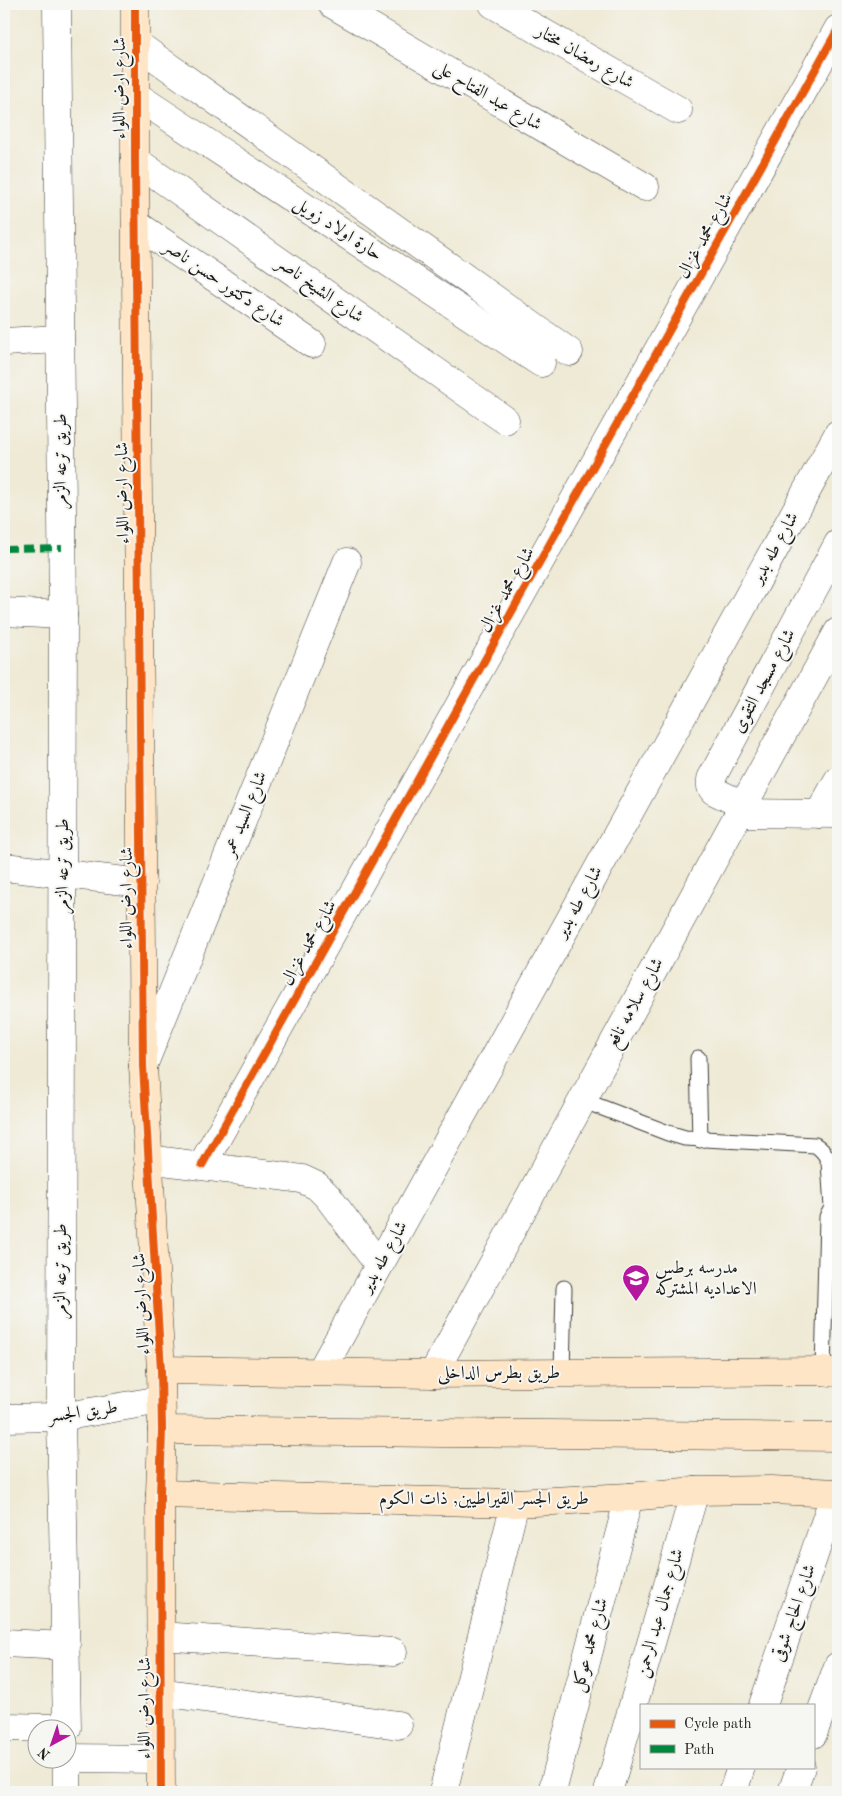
<svg xmlns="http://www.w3.org/2000/svg" width="842" height="1796" font-family="'Old Standard TT',Amiri,serif">
<style>
.lines{fill:none;stroke-linecap:round;stroke-linejoin:round}
.lane-casing{stroke:#3c3b38;stroke-width:17}
.street-casing{stroke:#3c3b38;stroke-width:29}
.secondary-casing{stroke:#3c3b38;stroke-width:29}
.lane{stroke:#fff;stroke-width:15}
.street{stroke:#fff;stroke-width:28}
.secondary{stroke:#fee5c5;stroke-width:28}
.quiet{stroke:#00873e;stroke-width:6;stroke-dasharray:12 6;stroke-linecap:butt}
.cycleway-casing{stroke:#f6f6f2;stroke-width:11}
.cycleway{stroke:#e8590c;stroke-width:8}
.labels{text-anchor:middle;dominant-baseline:central;stroke-width:4;stroke-linejoin:round;paint-order:stroke}
.street-label{font-size:18px;fill:#1c1c1c;stroke:#f6f6f2}
.poi-label{font-size:18px;fill:#1c1c1c;stroke:#f6f6f2;text-anchor:start}
</style>
<rect width="100%" height="100%" fill="#f6f6f2"/>
<filter id="ink" filterUnits="userSpaceOnUse"><feTurbulence type="fractalNoise" baseFrequency=".02" numOctaves="2"/><feDisplacementMap in="SourceGraphic" scale="10" xChannelSelector="R" yChannelSelector="G"/><feConvolveMatrix kernelMatrix="1 2 1 2 8 2 1 2 1" color-interpolation-filters="sRGB"/></filter>
<filter id="wash" filterUnits="userSpaceOnUse"><feTurbulence type="fractalNoise" baseFrequency=".0096" numOctaves="4" result="noise"/><feDisplacementMap in="SourceGraphic" scale="20" xChannelSelector="R" yChannelSelector="G"/><feGaussianBlur stdDeviation="1.12" result="paint"/><feColorMatrix in="noise" values="0 0 0 0 0 0 0 0 0 0 0 0 0 0 0 0 0 1.4 0 .05"/><feComposite in="paint" operator="in"/></filter>
<g filter="url(#wash)">
<rect width="100%" height="100%" fill="#efead5"/>
</g>
<g filter="url(#ink)">
<g class="lines">
<g class="lane-casing">
<g id="lane">
<path d="M698,1058L700,1140"/>
<path d="M582,1100L668,1133L685,1138L815,1145C822,1149 826,1154 829,1162L832,1208"/>
<path d="M823,1371L827,1217L832,1208L838,1206"/>
<path d="M562,1373L564,1288"/>
</g>
</g>
<g class="street-casing">
<g id="street">
<path d="M57,4L63,615L61,1417L67,1728"/>
<path d="M332,4L645,187"/>
<path d="M493,4L678,110"/>
<path d="M135,43L569,352"/>
<path d="M135,95L541,363"/>
<path d="M135,160L505,420"/>
<path d="M136,224L312,344"/>
<path d="M4,342L60,339"/>
<path d="M4,612L63,615"/>
<path d="M743,805L714,791L711,787V779L838,544"/>
<path d="M738,813L838,814"/>
<path d="M819,814L838,780"/>
<path d="M4,867L142,883"/>
<path d="M143,1066L347,562"/>
<path d="M148,1159L302,1179L317,1186L328,1197L379,1265"/>
<path d="M202,1165L838,29"/>
<path d="M321,1371L838,434"/>
<path d="M433,1374L838,632"/>
<path d="M4,1418L61,1417L161,1400"/>
<path d="M160,1636L393,1652"/>
<path d="M4,1643L66,1646"/>
<path d="M160,1692L398,1725"/>
<path d="M763,1705L835,1493"/>
<path d="M4,1727L59,1728"/>
<path d="M813,1734L838,1666"/>
<path d="M67,1758V1792"/>
<path d="M68,1758L160,1759"/>
<path d="M443,1792L515,1503"/>
<path d="M552,1792L629,1497"/>
<path d="M608,1792L695,1491"/>
<path d="M733,1792L741,1767"/>
<path d="M792,1792L801,1767"/>
</g>
</g>
<g class="secondary-casing">
<g id="secondary">
<path d="M135,4V160L143,1066L161,1370L162,1430L160,1494L161,1792"/>
<path d="M161,1370L433,1374L823,1371L838,1373"/>
<path d="M162,1430L838,1437"/>
<path d="M160,1494L515,1503L629,1497L695,1491L771,1490L838,1493"/>
</g>
</g>
<use href="#lane" class="lane"/>
<use href="#street" class="street"/>
<use href="#secondary" class="secondary"/>
<path class="quiet" d="M4,549L62,548"/>
<g class="cycleway-casing">
<g id="cycleway">
<path d="M135,4V160L143,1066L161,1370L162,1430L160,1494L161,1792"/>
<path d="M202,1165L838,29"/>
</g>
</g>
<use href="#cycleway" class="cycleway"/>
</g>
</g>
<defs>
<g id="school-pin" transform="scale(1.4375)"><path d="M0 17L-7.5 6A9.5 9.5 0 1 1 7.5 6Z" fill="#b5179e" stroke="#f6f6f2"/><path d="M0-5L7-2L0 1L-7-2ZM-4 1L0 2.5L4 1V4Q0 6-4 4Z" fill="#fff"/></g>
</defs>
<g fill-rule="evenodd">
<use href="#school-pin" x="636" y="1278"/>
</g>
<g class="labels">
<g class="street-label">
<text transform="translate(585 57) rotate(30)">شارع رمضان مختار</text>
<text transform="translate(120 88) rotate(-90)">شارع ارض اللواء</text>
<text transform="translate(488 96) rotate(30)">شارع عبد الفتاح على</text>
<text transform="translate(338 229) rotate(33)">حارة اولاد زويل</text>
<text transform="translate(705 236) rotate(-61)">شارع محمد غزال</text>
<text transform="translate(224 284) rotate(34)">شارع دكتور حسن ناصر</text>
<text transform="translate(320 290) rotate(35)">شارع الشيخ ناصر</text>
<text transform="translate(61 461) rotate(-90)">طريق ترعه الزمر</text>
<text transform="translate(123 493) rotate(-91)">شارع ارض اللواء</text>
<text transform="translate(775 548) rotate(-61)">شارع طه بدير</text>
<text transform="translate(507 590) rotate(-61)">شارع محمد غزال</text>
<text transform="translate(764 681) rotate(-62)">شارع مسجد التقوى</text>
<text transform="translate(245 814) rotate(-68)">شارع السيد عمر</text>
<text transform="translate(63 866) rotate(-90)">طريق ترعه الزمر</text>
<text transform="translate(127 898) rotate(-90)">شارع ارض اللواء</text>
<text transform="translate(579 902) rotate(-61)">شارع طه بدير</text>
<text transform="translate(309 943) rotate(-61)">شارع محمد غزال</text>
<text transform="translate(635 1003) rotate(-61)">شارع سلامه نافع</text>
<text transform="translate(384 1257) rotate(-61)">شارع طه بدير</text>
<text transform="translate(61 1271) rotate(-90)">طريق ترعه الزمر</text>
<text transform="translate(142 1304) rotate(-93)">شارع ارض اللواء</text>
<text x="499" y="1373">طريق بطرس الداخلى</text>
<text transform="translate(83 1412) rotate(-8)">طريق الجسر</text>
<text x="484" y="1499">طريق الجسر القيراطيين, ذات الكوم</text>
<text transform="translate(660 1613) rotate(-74)">شارع جمال عبد الرحمن</text>
<text transform="translate(794 1613) rotate(-71)">شارع الحاج شوقى</text>
<text transform="translate(590 1645) rotate(-75)">شارع محمد عوكل</text>
<text transform="translate(145 1708) rotate(-90)">شارع ارض اللواء</text>
</g>
<g class="poi-label">
<text x="655" y="1268">مدرسه برطس<tspan x="655" dy="21">الاعداديه المشتركه</tspan></text>
</g>
</g>
<rect width="842" height="1796" fill="none" stroke="#f6f6f2" stroke-width="20"/>
<rect x="640" y="1704" width="175" height="65" fill="#f6f6f2" stroke="#9f9f9c"/>
<rect x="650" y="1720" width="25" height="8" fill="#e8590c" stroke="#9f9f9c"/>
<text x="684" y="1728" font-size="15" fill="#1c1c1c">Cycle path</text>
<rect x="650" y="1745" width="25" height="8" fill="#00873e" stroke="#9f9f9c"/>
<text x="684" y="1754" font-size="15" fill="#1c1c1c">Path</text>
<g transform="translate(52 1744) rotate(220)"><circle r="24" fill="#f6f6f2" stroke="#9f9f9c"/>
<path d="M0-4L9 19L0 12L-9 19Z" fill="#b5179e"/>
<text y="-8" font-size="14" font-weight="bold" text-anchor="middle" fill="#1c1c1c">N</text>
</g>
</svg>
